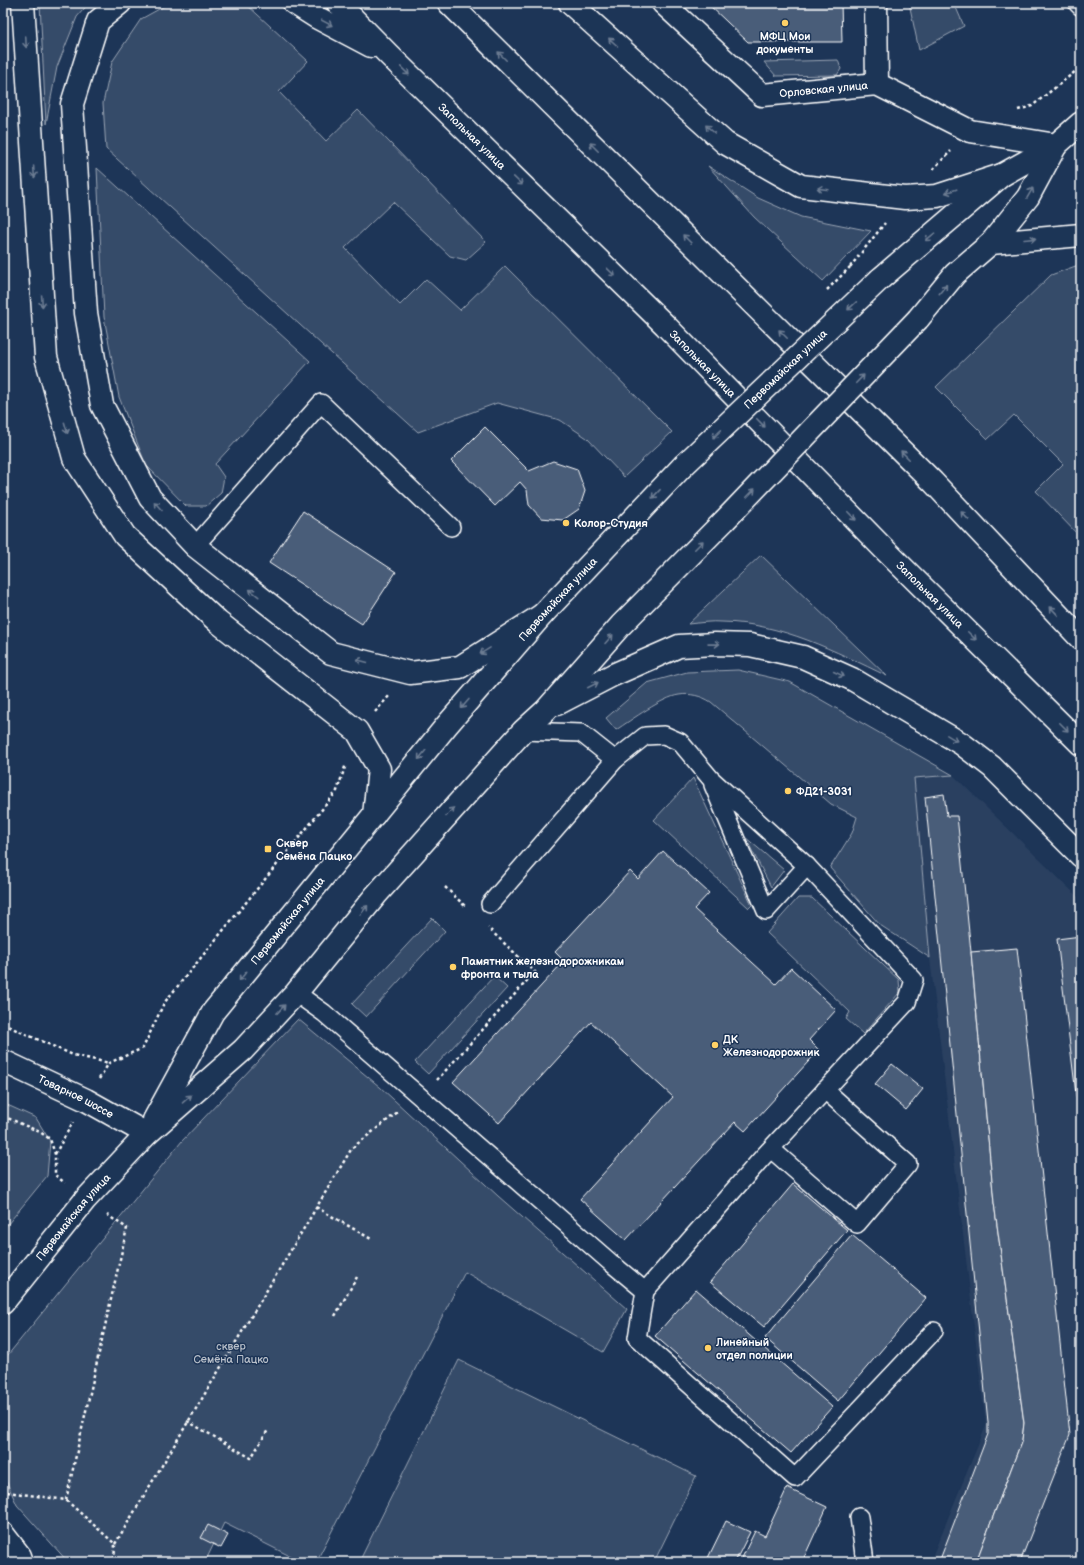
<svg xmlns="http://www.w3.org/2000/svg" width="1084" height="1565" font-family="'Balsamiq Sans',sans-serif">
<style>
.built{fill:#2a4161}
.green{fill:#364b69;stroke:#9aa5b4}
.building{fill:#4a5d79;stroke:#fff}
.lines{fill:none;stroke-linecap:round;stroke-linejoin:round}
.service-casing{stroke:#fff;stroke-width:20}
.minor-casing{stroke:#fff;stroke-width:25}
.tertiary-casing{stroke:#fff;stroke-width:25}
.path{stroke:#fff;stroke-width:2.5;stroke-dasharray:3 3;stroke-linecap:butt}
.service{stroke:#1d3557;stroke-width:17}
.minor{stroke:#1d3557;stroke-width:22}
.tertiary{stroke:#1d3557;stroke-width:22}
.tertiary-bridge-casing{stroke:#fff;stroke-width:25;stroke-linecap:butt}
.path-bridge{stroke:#fff;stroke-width:2.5;stroke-dasharray:3 3;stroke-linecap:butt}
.tertiary-bridge{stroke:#1d3557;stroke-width:22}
.oneway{stroke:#6c7c92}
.poi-dot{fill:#ffd166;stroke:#1d3557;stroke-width:1.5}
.labels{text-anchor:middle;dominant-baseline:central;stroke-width:3;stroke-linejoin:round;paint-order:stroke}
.poi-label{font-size:11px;font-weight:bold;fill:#fff;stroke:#1d3557;text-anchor:start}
.street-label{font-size:11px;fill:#fff;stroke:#1d3557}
.park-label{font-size:11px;fill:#b9c0ca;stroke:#1d3557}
</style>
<rect width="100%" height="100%" fill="#1d3557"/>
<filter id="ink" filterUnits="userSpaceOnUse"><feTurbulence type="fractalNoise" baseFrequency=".025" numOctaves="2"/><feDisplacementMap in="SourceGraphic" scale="8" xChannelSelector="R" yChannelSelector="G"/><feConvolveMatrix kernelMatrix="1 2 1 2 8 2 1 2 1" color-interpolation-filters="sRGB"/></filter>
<g filter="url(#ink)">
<path class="built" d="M953,775L1081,900V1562H930L986,1426L930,958L914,777Z"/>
<g class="green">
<path d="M40,3H89L77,17L57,67L46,124Z"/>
<path d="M170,3H245L308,61L279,92L326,141L358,110L486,242L466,260L450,256L393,202L345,248L400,305L426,279L460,310L505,266L672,432L624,477L587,438L560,420L497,403L418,432L106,149L103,103L112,62L141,19Z"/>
<path d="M909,3H954L964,26L919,50Z"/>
<path d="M838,60L841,69L837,75L776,76L764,62Z"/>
<path d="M708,166L758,198L801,217L871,231L823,281L754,217Z"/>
<path d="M97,168L310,361L215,464L224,477L221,493L206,506H186L146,465L119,397L104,317Z"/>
<path d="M1081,264V538L1036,491L1063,464L1014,415L988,439L936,387L1051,275Z"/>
<path d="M761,555L887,676C835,651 781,623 722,622C711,621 699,623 688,624Z"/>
<path d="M738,670L790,682L953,775L914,778L930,958L880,925L830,868L852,833L857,817L831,804L711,702C702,696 690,693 679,695C663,697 631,720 616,730L606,718L647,683L687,672Z"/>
<path d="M693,778L752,905L749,908L654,820Z"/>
<path d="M745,837L784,870L771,887Z"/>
<path d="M798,898H812L899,980L900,992L863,1034L846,1019L850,1012L767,933Z"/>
<path d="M432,918L445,931L366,1017L352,1004Z"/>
<path d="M494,976L507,988L428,1074L415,1062Z"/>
<path d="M298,1019L380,1087L498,1196L627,1309L603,1352L465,1272L316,1562H302L224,1523L205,1562H68L17,1505L3,1474V1361L182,1141Z"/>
<path d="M3,1103L36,1118L50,1141L47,1176L3,1230Z"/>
<path d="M459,1360L696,1476L654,1562H359Z"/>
</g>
<g class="building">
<path d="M707,3H757V5L841,3L842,42H748Z"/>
<path d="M757,3H816L757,5Z"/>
<path d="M485,427L529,471L553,461L577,469L585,491L579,509L563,520L541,518L529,505L527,490L520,482L495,506L451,461Z"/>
<path d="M303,511L396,572L362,624L269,563Z"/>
<path d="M944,794L947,816H957L971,952L994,1203L1024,1423L1022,1440L976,1562H939L988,1434V1422L925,797Z"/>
<path d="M663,851L709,893L694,909L776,984L791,968L836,1010L809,1040L819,1050L745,1131L735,1122L626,1240L580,1199L673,1097L591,1022L499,1123L453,1082L564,961L555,952L630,871L638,879Z"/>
<path d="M1081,936V1135L1057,939Z"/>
<path d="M1017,948L1070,1435L1020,1562H976L1022,1440L1024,1423L994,1203L971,952Z"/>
<path d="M892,1064L923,1089L906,1110L875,1084Z"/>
<path d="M793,1184L847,1230L764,1327L710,1282Z"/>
<path d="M852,1235L926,1298L838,1401L765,1338Z"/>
<path d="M696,1289L832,1407L791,1453L655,1336Z"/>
<path d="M787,1488L827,1507L802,1562H740L755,1531L765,1536Z"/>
<path d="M726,1521L750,1532L735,1562H706Z"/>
<path d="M208,1525L228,1535L221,1548L201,1538Z"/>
</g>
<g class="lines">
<g class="service-casing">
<g id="service">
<path d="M1077,3L1081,7"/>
<path d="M195,546L321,403L451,527"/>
<path d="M523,731L581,733L615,760"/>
<path d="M713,785L766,911L807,866"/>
<path d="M490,904L615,760L645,736L664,735L680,742L711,779L807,866L914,980L907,1002L762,1158L645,1291"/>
<path d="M296,993L324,1013L610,1262L645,1291L637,1338L795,1478L934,1331"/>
<path d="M771,1149L857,1224L908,1164L825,1090"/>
<path d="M859,1517L865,1562"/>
</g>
</g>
<g class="minor-casing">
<g id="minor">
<path id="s1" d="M663,3L762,95L877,84L970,131L1056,145"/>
<path d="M876,3L877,84"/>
</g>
</g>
<g class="tertiary-casing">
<g id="tertiary">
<path d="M23,3L46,357L74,458L125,536L218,622L357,731L379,769L374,815"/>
<path d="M120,3L98,21L72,104L86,313L102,405L150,498L195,546L331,653L410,673L460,667L542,615"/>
<path d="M294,3L316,17L371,46"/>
<path id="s2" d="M338,3L389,55L665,325L884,549L1081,744"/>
<path d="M449,3L933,482L1081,639"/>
<path d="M570,3L725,143L801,186L905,198L937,196L1002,175"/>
<path d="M991,243L1081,235"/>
<path d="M880,279L1002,175L1056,145L1081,123"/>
<path d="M918,319L955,274L991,243L1028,197L1056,145"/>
<path d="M557,704L613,675L679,646L715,644L750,645L803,657L852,679L962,744L992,767L1081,856"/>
<path id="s3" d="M3,1061L86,1100L147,1134"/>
<path id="s4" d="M154,1120L213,1012L447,725L542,615L683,466"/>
<path id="s5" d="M3,1303L85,1200L147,1134L243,1050L296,993L376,895L523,731L546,710L621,625L724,521"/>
<path d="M3,1534L20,1556L22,1562"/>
</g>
</g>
<g class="path">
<path d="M1018,110L1032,106L1081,67"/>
<path d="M933,169L951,151"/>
<path d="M850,267L885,223"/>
<path d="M375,712L390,695"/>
<path d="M445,887L466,907"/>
<path d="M3,1024L73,1055L109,1063"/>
<path d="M99,1079L109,1063L143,1048L164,1003L337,791L346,764"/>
<path d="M437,1080L535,972L488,928"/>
<path d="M3,1116L40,1132L50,1139L55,1154V1175L65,1183"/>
<path d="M55,1154L73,1122"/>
<path d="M316,1207L371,1239"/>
<path d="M335,1316L357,1277"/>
<path d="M187,1421L251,1458L268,1430"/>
<path d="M7,1492L66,1500L115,1544L114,1562"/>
<path d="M66,1500L127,1228L107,1215"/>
<path d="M115,1544L352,1148L399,1111"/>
</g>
<use href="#service" class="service"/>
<use href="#minor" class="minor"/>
<use href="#tertiary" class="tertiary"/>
<g class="tertiary-bridge-casing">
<g id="tertiary-bridge">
<path id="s6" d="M683,466L880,279"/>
<path d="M724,521L918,319"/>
</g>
</g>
<path class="path-bridge" d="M827,290L850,267"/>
<use href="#tertiary-bridge" class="tertiary-bridge"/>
</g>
<defs><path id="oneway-shaft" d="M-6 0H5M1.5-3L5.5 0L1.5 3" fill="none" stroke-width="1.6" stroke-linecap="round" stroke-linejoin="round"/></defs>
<g class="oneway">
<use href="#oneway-shaft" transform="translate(327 23) rotate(28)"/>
<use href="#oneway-shaft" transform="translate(26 42) rotate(87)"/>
<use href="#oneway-shaft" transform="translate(613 42) rotate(-138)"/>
<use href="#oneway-shaft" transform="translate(502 56) rotate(-135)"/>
<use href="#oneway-shaft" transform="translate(405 71) rotate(44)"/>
<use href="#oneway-shaft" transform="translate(710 129) rotate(-138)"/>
<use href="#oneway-shaft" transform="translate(594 147) rotate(-135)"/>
<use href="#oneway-shaft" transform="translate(34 172) rotate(86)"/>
<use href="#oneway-shaft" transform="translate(518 181) rotate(44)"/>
<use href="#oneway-shaft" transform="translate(823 189) rotate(-173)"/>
<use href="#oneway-shaft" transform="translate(951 191) rotate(162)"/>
<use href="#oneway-shaft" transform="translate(1030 193) rotate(-60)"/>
<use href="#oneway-shaft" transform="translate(930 237) rotate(140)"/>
<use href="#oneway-shaft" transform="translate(687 239) rotate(-135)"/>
<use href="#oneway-shaft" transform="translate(1030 239) rotate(-5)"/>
<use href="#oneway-shaft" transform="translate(611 272) rotate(44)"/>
<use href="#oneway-shaft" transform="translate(943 289) rotate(-51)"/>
<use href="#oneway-shaft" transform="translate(42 301) rotate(86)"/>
<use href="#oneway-shaft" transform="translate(852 306) rotate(137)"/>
<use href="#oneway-shaft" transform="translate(783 334) rotate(-135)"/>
<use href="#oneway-shaft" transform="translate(860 379) rotate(-46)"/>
<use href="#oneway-shaft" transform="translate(761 423) rotate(46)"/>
<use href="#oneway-shaft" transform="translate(66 428) rotate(74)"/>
<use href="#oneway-shaft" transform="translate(717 434) rotate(137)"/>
<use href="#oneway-shaft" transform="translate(905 455) rotate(-135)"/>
<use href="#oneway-shaft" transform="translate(751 493) rotate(-46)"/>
<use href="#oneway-shaft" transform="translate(656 494) rotate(133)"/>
<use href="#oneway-shaft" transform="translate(158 506) rotate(-132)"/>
<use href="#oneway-shaft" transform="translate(852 516) rotate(46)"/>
<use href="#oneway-shaft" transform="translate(965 516) rotate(-133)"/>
<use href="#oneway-shaft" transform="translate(699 545) rotate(-45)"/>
<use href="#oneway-shaft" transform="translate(254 593) rotate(-142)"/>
<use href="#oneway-shaft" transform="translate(1054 611) rotate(-133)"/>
<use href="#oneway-shaft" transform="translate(972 636) rotate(45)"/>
<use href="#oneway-shaft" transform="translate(609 639) rotate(-48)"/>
<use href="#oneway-shaft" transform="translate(714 644) rotate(-1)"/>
<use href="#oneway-shaft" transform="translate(485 651) rotate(148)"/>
<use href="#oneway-shaft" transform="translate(362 661) rotate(-166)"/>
<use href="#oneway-shaft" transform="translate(839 674) rotate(25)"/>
<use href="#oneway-shaft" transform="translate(593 685) rotate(-27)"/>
<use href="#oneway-shaft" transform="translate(465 704) rotate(131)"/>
<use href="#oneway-shaft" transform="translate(1064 727) rotate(45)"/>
<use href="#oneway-shaft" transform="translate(952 738) rotate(31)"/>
<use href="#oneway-shaft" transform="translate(422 755) rotate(129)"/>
<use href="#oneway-shaft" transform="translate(450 812) rotate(-48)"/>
<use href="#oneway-shaft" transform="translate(364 910) rotate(-51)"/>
<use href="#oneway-shaft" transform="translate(243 976) rotate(129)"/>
<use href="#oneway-shaft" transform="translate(281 1009) rotate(-47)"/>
<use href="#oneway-shaft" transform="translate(187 1099) rotate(-41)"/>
</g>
</g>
<g class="poi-dot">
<circle cx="785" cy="23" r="4"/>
<circle cx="566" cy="523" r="4"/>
<circle cx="788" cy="791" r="4"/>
<rect x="264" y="845" width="8" height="8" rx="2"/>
<circle cx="453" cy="967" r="4"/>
<circle cx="715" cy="1045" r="4"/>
<circle cx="708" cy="1348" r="4"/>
</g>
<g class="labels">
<g class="poi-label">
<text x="785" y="36" text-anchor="middle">МФЦ Мои<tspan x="785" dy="13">документы</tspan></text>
<text x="574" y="523">Колор-Студия</text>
<text x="796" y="791">ФД21-3031</text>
<text x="276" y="843">Сквер<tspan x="276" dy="13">Семёна Пацко</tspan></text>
<text x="461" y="961">Памятник железнодорожникам<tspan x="461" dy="13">фронта и тыла</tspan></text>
<text x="723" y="1039">ДК<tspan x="723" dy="13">Железнодорожник</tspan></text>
<text x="716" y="1342">Линейный<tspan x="716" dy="13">отдел полиции</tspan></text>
</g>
<g class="street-label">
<text stroke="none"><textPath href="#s1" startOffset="197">Орловская улица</textPath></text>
<text stroke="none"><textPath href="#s2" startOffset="189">Запольная улица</textPath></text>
<text stroke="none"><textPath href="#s2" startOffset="513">Запольная улица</textPath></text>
<text stroke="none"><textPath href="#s6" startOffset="141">Первомайская улица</textPath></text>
<text stroke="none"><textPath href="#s2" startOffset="837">Запольная улица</textPath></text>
<text stroke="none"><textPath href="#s4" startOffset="661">Первомайская улица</textPath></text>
<text stroke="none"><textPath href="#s4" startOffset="241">Первомайская улица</textPath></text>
<text stroke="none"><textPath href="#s3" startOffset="81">Товарное шоссе</textPath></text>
<text stroke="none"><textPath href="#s5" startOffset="111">Первомайская улица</textPath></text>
</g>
<g class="park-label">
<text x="231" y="1346">сквер<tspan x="231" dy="13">Семёна Пацко</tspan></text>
</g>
</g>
<rect width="1084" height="1565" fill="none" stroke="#1d3557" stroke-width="16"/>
<rect x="8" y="8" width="1068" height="1549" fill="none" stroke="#fff" stroke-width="1.5" filter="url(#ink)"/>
</svg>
